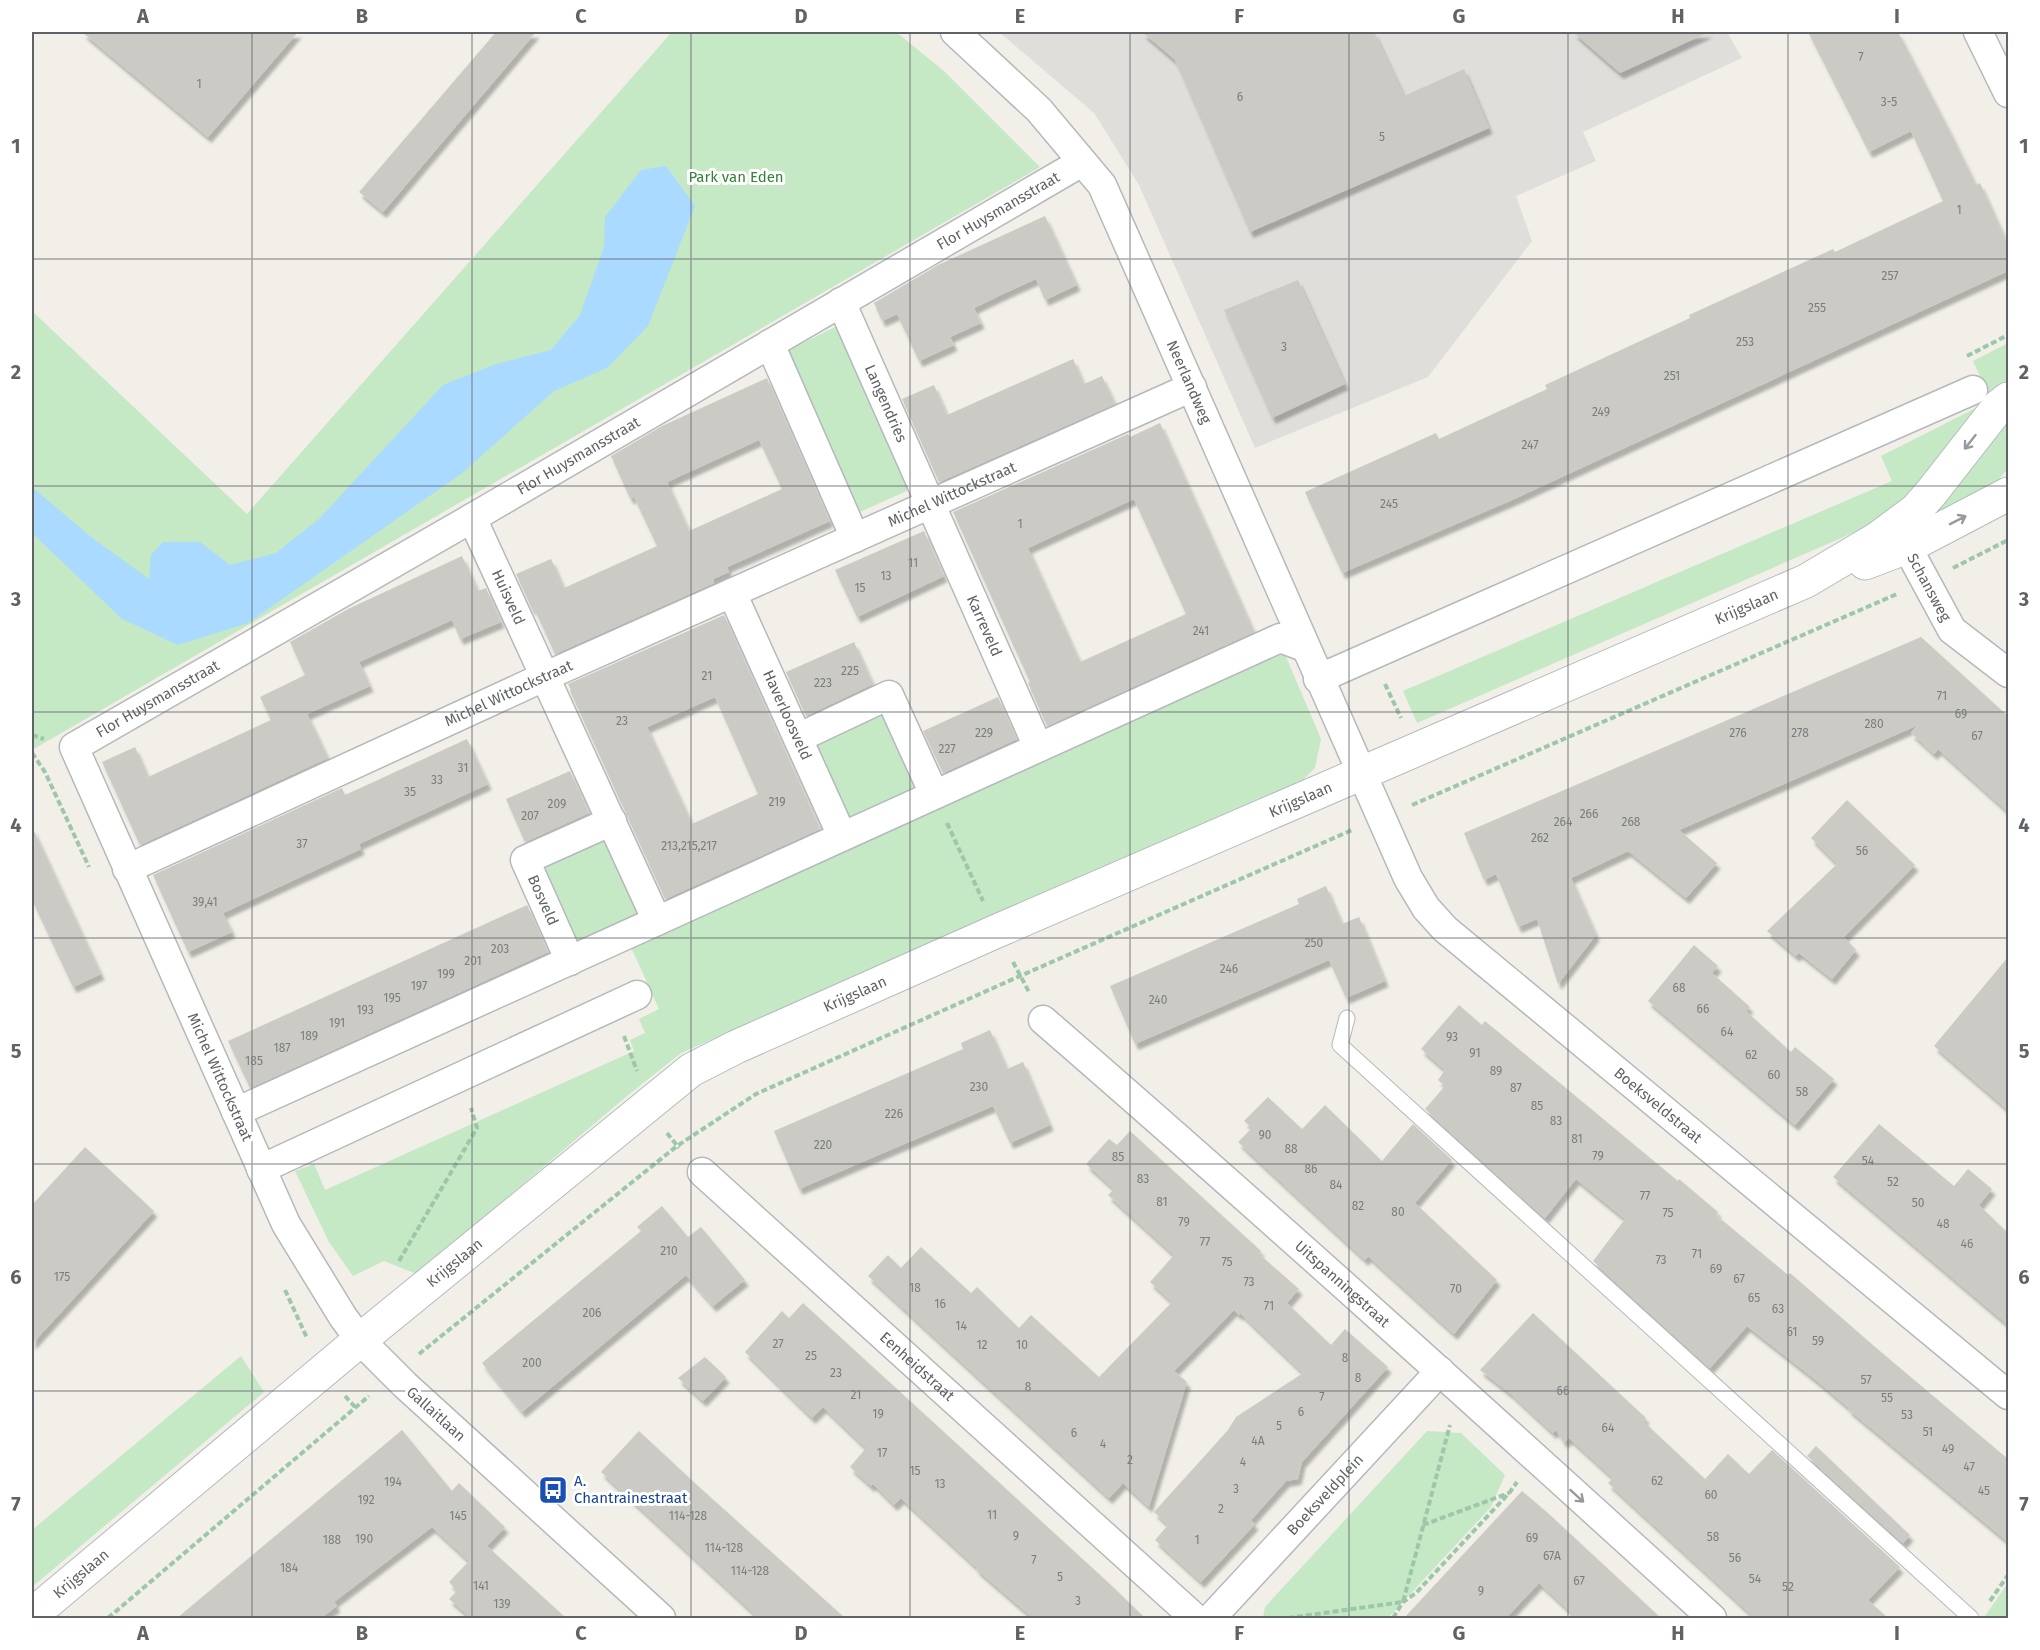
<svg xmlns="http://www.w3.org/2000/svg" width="2040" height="1650" font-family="'Fira Sans',sans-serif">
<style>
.industrial{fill:#e0deda}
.green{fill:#c5e8c5}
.water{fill:#aadaff}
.building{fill:#cccac5;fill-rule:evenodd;filter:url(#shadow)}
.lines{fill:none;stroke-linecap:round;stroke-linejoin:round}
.lane-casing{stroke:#b5b8bc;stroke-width:17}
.street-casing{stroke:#b5b8bc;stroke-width:31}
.secondary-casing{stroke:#b6babf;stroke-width:35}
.path{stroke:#9cc7a9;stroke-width:4;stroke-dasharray:6 3;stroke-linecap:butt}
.lane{stroke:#fff;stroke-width:15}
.street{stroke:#fff;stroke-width:28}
.secondary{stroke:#fff;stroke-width:33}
.oneway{stroke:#979a9d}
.grid{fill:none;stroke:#5f6368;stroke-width:1.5;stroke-opacity:0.55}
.labels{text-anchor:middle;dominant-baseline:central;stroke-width:6;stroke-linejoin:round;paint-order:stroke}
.number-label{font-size:12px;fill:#7a7d7f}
.park-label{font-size:15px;fill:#348238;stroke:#fff}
.street-label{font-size:15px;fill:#5f6368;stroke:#fff}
.transit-label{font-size:15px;fill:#164399;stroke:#fff;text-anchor:start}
.neatline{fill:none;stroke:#5f6368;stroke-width:2}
.grid-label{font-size:20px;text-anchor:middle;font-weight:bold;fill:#5f6368}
</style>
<defs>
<filter id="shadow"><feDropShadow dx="3.5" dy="6" stdDeviation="1.5" flood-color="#0004"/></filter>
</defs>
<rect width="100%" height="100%" fill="#f1efe8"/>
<path class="industrial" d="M999,32H1727L1742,58L1583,132L1596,161L1516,196L1532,241L1428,377L1255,448L1139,185L1094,113Z"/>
<g class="green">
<path d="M672,32H896L944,71L1040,167L32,750V311L247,514Z"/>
<path d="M837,326L911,489L860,512L787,351Z"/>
<path d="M2008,343V381L1927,482L1878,522L1417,723L1403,691L1892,481L1881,456L1978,407L1986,389L1973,361Z"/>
<path d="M2008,421V468L1981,502L1942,520L1936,507L1997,427Z"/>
<path d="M1284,652L1321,739L1315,768L1298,785L681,1053L627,1096L417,1274L384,1261L353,1276L329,1242L295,1171L314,1164L325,1190L634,1051L630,1040L645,1033L639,1019L659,1009L631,947Z"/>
<path d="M882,712L918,791L849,823L813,744Z"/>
<path d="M609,835L645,915L576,947L540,866Z"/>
<path d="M241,1356L264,1392L32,1587V1530Z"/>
<path d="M1427,1431L1461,1433L1505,1475L1491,1507L1388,1618H1263L1265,1607Z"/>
<path d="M2008,1583V1618H1983L1985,1616Z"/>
</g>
<path class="water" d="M666,166L695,206L648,326L607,368L554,391L461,474L248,623L178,645L122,619L32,533V487L91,537L149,579L151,555L163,542H200L230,565L276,553L319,519L443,385L496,364L551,350L580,315L604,247L605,217L641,170Z"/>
<g class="building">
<path d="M82,32H298L208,137Z"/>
<path d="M496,32H536L383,212L359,192Z"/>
<path d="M1142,32H1374L1404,96L1464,69L1489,128L1250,232L1175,60Z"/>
<path d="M1573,32H1709L1620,73Z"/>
<path d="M1808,32H1898L1950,132L1976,185L1980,183L2008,245V271L1512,500L1342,573L1305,492L1436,433L1439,439L1547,389L1545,385L1690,318L1689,315L1833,249L1835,252L1943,201L1911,131L1869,152Z"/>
<path d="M1045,216L1077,285L1045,300L1036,279L1005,293L974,308L981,323L950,337L954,345L919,361L897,314L882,321L874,303L938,265Z"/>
<path d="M1298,280L1345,384L1272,418L1224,310Z"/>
<path d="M1073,359L1084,384L1102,376L1115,404L939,482L902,399L934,385L947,415Z"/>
<path d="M767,378L830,521L727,567L729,572L713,579L714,583L555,654L534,608L532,609L516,574L551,559L564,588L657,546L634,497L630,498L611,456L662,426ZM759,440L782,489L689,531L667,482Z"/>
<path d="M1160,423L1254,632L1047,726L1028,683L1030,682L953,512L1128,434L1130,437ZM1134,499L1186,614L1080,662L1028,548Z"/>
<path d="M924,531L944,576L857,617L835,570Z"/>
<path d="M462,556L478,591L486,588L501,622L460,639L452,620L359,662L370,686L307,714L328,758L140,845L102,762L135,747L148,777L271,720L260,697L305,675L290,642L348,609Z"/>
<path d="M724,615L820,829L665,899L570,691L571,690L568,684ZM715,697L758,794L692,824L647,727Z"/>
<path d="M1921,637L2008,716V812L1938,749L1934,754L1911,733L1918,725L1679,830L1717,863L1686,898L1628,851L1571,878L1596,935L1558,984L1537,919L1518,927L1496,874L1484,880L1464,833Z"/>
<path d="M854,642L873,684L806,716L786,672Z"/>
<path d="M998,697L1017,739L943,773L923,731Z"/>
<path d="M467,739L488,784L359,844L361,849L223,913L232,932L188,952L153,875L342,788L345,795Z"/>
<path d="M570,771L589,813L525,842L506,799Z"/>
<path d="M1847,800L1915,865L1844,937L1856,950L1832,979L1799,953L1796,956L1767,931L1837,864L1811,838Z"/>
<path d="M32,827L101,974L73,987L32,900Z"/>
<path d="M1326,886L1342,924L1359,917L1385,981L1346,998L1329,960L1135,1044L1110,986L1299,904L1297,899Z"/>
<path d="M527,905L548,952L250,1088L228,1041Z"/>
<path d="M1694,945L1718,966L1712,973L1750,1007L1746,1011L1791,1052L1795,1047L1834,1079L1795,1125L1648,1001Z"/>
<path d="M2008,957V1110L1934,1046Z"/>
<path d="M1459,1005L1482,1025L1485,1021L1678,1181L1679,1179L1718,1212L1716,1215L1788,1275L1790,1273L1874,1346L2008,1459V1542L1848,1409L1849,1408L1817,1381L1747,1326L1710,1368L1593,1261L1625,1219L1576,1179L1545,1218L1425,1109L1445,1086L1438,1080L1445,1070L1421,1049Z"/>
<path d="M990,1030L1007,1069L1023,1062L1050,1125L1010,1143L993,1106L799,1189L774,1131L963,1049L961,1043Z"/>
<path d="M1268,1097L1302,1129L1325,1105L1382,1161L1413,1124L1452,1160L1415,1203L1497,1280L1454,1334L1368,1256L1365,1260L1238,1142L1252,1128L1244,1121Z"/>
<path d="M1879,1124L1954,1186L1968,1169L1992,1189L1979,1205L2008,1233V1325L1833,1177Z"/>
<path d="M1130,1131L1261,1251L1259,1254L1299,1289L1287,1303L1331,1345L1345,1329L1388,1367L1302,1462L1298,1479L1286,1481L1251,1520L1255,1524L1201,1582L1155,1540L1168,1525L1154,1512L1228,1430L1236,1417L1303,1373L1240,1313L1239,1315L1234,1310L1174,1371L1187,1382L1149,1507L1123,1483L1109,1498L868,1276L888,1255L901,1268L921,1247L971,1293L977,1287L1019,1328L1031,1315L1099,1377L1172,1302L1150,1282L1174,1255L1108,1195L1114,1189L1086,1164L1109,1139L1117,1145Z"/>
<path d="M85,1147L154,1211L32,1344V1205Z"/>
<path d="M662,1206L688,1237L701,1227L745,1280L713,1306L686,1275L522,1412L482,1363L641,1231L637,1227Z"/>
<path d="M803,1303L1111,1585L1145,1618H1033L976,1569V1567L901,1498L894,1505L873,1484L871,1486L850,1467L866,1448L823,1407L812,1418L745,1352L782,1311L789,1318Z"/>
<path d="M1533,1313L1646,1418L1643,1421L1705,1479L1728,1454L1749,1474L1772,1450L1900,1567L1868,1600L1888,1618H1755L1608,1483L1613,1478L1569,1438L1564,1443L1556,1430L1553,1433L1511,1394L1480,1370Z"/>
<path d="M705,1357L726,1377L703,1401L678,1378Z"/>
<path d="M402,1430L452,1491L459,1483L505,1527L487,1546L566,1618H471L449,1599L457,1591L449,1582L469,1561L432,1527L334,1602L337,1606L321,1618H177Z"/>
<path d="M639,1431L697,1485L845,1618H759L601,1472Z"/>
<path d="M1816,1446L1910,1535L1903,1543L1807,1456Z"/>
<path d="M1522,1491L1549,1514L1661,1618H1577L1539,1583L1506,1618H1404Z"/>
</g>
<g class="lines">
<g class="lane-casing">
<path id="lane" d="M1347,1018L1340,1045L1971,1618"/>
</g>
<g class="street-casing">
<g id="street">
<path id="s1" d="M955,32L1039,110L1102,185L1408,878L1426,908L1445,929L2008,1395"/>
<path d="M1978,32L2008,93"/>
<path id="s2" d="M841,302L1038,747"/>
<path d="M770,344L855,538"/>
<path id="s3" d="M472,518L657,921"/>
<path id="s4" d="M1907,547L1952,630L2008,673"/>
<path id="s5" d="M732,593L842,836"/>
<path d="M1318,679L1973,390"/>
<path d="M798,738L889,695L934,794"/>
<path id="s6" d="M127,869L546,676L1192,387"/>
<path d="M570,961L525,860L612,821"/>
<path id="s7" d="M1043,1020C1269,1216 1491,1417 1712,1618"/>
<path d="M236,1112L1280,638L1304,647"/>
<path d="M261,1169L637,995"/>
<path id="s8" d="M702,1172L1195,1618"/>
<path id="s9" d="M661,1618L405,1385L360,1340L343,1317L286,1224L74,747L472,518L1082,162"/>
<path id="s10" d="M1211,1618L1440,1371"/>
</g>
</g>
<g class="secondary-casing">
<g id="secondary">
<path d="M1865,563L1907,547L2008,494"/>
<path id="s11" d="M32,1615L360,1340L691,1070L736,1047L997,931L1806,581L1877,539L1916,510L1931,493L1999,406L2008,399"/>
</g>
</g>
<g class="path">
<path d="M1967,356L2008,335"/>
<path d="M1953,568L2008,540"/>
<path d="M1385,684L1401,718"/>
<path d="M32,735L44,739"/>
<path d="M32,753L45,772L89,867"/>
<path d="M1412,805L1897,594"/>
<path d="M947,823L983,901"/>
<path d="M1013,962L1029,992"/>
<path d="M624,1036L637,1071"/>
<path d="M667,1133L679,1148"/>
<path d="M399,1261L477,1128L471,1108"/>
<path d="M285,1290L307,1338"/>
<path d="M419,1354L677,1146L756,1094L1020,976L1352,830"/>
<path d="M345,1396L355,1407"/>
<path d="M1423,1525L1509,1493"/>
<path d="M1990,1601L2008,1575"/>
<path d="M108,1618L369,1396"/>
<path d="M1288,1618L1403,1602L1450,1425"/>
<path d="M1393,1618L1403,1602L1416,1593L1510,1492L1517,1482"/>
</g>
<use href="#lane" class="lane"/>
<use href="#street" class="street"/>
<use href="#secondary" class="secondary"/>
</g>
<defs><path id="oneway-shaft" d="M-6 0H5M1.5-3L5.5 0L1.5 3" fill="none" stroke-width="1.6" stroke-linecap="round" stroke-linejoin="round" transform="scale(1.5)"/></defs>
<g class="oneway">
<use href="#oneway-shaft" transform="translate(1970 442) rotate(128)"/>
<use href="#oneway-shaft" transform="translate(1958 520) rotate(-27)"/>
<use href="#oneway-shaft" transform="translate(1577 1496) rotate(42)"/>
</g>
<path class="grid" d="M252,32V1618M472,32V1618M691,32V1618M910,32V1618M1130,32V1618M1349,32V1618M1568,32V1618M1788,32V1618M32,259H2008M32,486H2008M32,712H2008M32,938H2008M32,1164H2008M32,1391H2008"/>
<defs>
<g id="bus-square" transform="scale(1.5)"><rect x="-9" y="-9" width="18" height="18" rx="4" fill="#1a4fb4" stroke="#fff"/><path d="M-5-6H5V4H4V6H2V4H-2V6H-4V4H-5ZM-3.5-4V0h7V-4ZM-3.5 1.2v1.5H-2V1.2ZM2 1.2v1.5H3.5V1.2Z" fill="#fff"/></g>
</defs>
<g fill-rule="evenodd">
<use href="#bus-square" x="553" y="1490"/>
</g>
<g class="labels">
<g class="number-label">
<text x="1861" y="57">7</text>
<text x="199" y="84">1</text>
<text x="1240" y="97">6</text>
<text x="1889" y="102">3-5</text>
<text x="1382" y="137">5</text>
<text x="1959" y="210">1</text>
<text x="1890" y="276">257</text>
<text x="1817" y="308">255</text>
<text x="1745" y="342">253</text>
<text x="1284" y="347">3</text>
<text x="1672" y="376">251</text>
<text x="1601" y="412">249</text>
<text x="1530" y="445">247</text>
<text x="1389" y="504">245</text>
<text x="1020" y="524">1</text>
<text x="913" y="563">11</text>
<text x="886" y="576">13</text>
<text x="860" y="588">15</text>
<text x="1201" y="631">241</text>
<text x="850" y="671">225</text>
<text x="707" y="676">21</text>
<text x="823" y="683">223</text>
<text x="1942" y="696">71</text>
<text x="1961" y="714">69</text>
<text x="622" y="721">23</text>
<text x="1874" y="724">280</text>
<text x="984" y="733">229</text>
<text x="1738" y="733">276</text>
<text x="1800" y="733">278</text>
<text x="1977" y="736">67</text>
<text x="947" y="749">227</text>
<text x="463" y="768">31</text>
<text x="437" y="780">33</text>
<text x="410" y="792">35</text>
<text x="777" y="802">219</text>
<text x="557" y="804">209</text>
<text x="1589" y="814">266</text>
<text x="530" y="816">207</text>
<text x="1563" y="822">264</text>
<text x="1631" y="822">268</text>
<text x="1540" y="838">262</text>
<text x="302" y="844">37</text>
<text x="689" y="846">213,215,217</text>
<text x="1862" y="851">56</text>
<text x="205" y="902">39,41</text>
<text x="1314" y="943">250</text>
<text x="500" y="949">203</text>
<text x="473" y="961">201</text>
<text x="1229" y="969">246</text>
<text x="446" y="974">199</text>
<text x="419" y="986">197</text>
<text x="1679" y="988">68</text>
<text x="392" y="998">195</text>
<text x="1158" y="1000">240</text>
<text x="1703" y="1009">66</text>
<text x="365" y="1010">193</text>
<text x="337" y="1023">191</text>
<text x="1727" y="1032">64</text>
<text x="309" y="1036">189</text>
<text x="1452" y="1037">93</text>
<text x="282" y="1048">187</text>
<text x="1475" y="1053">91</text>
<text x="1751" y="1055">62</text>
<text x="254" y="1061">185</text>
<text x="1496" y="1071">89</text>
<text x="1774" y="1075">60</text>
<text x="979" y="1087">230</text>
<text x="1516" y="1088">87</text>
<text x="1802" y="1092">58</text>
<text x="1537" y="1106">85</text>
<text x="894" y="1114">226</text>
<text x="1556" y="1121">83</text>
<text x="1265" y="1135">90</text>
<text x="1577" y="1139">81</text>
<text x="823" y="1145">220</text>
<text x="1291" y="1149">88</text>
<text x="1598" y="1156">79</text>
<text x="1118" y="1157">85</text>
<text x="1868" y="1161">54</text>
<text x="1311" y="1169">86</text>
<text x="1143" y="1179">83</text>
<text x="1893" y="1182">52</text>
<text x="1336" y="1185">84</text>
<text x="1645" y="1196">77</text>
<text x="1162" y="1202">81</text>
<text x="1918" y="1203">50</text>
<text x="1358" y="1206">82</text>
<text x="1398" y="1212">80</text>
<text x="1668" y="1213">75</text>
<text x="1184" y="1222">79</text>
<text x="1943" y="1224">48</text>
<text x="1205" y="1242">77</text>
<text x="1967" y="1244">46</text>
<text x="669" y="1251">210</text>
<text x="1697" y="1254">71</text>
<text x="1661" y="1260">73</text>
<text x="1227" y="1262">75</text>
<text x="1716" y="1269">69</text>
<text x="62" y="1277">175</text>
<text x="1739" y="1279">67</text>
<text x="1249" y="1282">73</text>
<text x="915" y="1288">18</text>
<text x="1456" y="1289">70</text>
<text x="1754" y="1298">65</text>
<text x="940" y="1304">16</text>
<text x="1269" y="1306">71</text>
<text x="1778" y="1309">63</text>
<text x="592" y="1313">206</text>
<text x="961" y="1326">14</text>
<text x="1792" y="1332">61</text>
<text x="1818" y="1341">59</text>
<text x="778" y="1344">27</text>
<text x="982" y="1345">12</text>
<text x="1022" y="1345">10</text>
<text x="811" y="1356">25</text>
<text x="1345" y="1358">8</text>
<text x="532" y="1363">200</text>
<text x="836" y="1373">23</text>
<text x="1358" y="1378">8</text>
<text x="1866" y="1380">57</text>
<text x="1028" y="1387">8</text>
<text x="1563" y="1391">66</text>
<text x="856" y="1395">21</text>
<text x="1322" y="1397">7</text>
<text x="1887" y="1398">55</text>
<text x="1301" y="1412">6</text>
<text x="878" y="1414">19</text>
<text x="1907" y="1415">53</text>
<text x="1279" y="1426">5</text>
<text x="1608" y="1428">64</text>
<text x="1928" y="1432">51</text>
<text x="1074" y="1433">6</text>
<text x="1258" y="1441">4A</text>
<text x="1103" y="1444">4</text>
<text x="1948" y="1449">49</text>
<text x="882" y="1453">17</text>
<text x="1130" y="1460">2</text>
<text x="1243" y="1462">4</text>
<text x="1969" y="1467">47</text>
<text x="915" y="1471">15</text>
<text x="1657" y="1481">62</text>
<text x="393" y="1482">194</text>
<text x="940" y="1484">13</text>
<text x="1236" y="1489">3</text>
<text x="1984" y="1491">45</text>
<text x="1711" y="1495">60</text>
<text x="366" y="1500">192</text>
<text x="1221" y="1509">2</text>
<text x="992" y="1515">11</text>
<text x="458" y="1516">145</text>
<text x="688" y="1516">114-128</text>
<text x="1016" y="1536">9</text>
<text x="1713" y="1537">58</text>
<text x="1532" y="1538">69</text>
<text x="364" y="1539">190</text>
<text x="332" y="1540">188</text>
<text x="1197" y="1540">1</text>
<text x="724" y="1548">114-128</text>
<text x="1552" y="1556">67A</text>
<text x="1735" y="1558">56</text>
<text x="1034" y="1560">7</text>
<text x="289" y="1568">184</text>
<text x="750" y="1571">114-128</text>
<text x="1060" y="1577">5</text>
<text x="1755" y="1579">54</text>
<text x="1579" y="1581">67</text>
<text x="481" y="1586">141</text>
<text x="1788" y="1587">52</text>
<text x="1481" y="1591">9</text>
<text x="1078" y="1601">3</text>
<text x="502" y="1604">139</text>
</g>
<g class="park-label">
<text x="736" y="177">Park van Eden</text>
</g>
<g class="street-label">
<text stroke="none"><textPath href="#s9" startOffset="2138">Flor Huysmansstraat</textPath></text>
<text stroke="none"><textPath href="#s1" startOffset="428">Neerlandweg</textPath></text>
<text stroke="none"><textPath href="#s2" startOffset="111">Langendries</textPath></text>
<text stroke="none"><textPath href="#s9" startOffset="1652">Flor Huysmansstraat</textPath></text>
<text stroke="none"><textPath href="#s6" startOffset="906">Michel Wittockstraat</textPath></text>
<text stroke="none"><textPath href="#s4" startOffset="46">Schansweg</textPath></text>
<text stroke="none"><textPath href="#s3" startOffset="87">Huisveld</textPath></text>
<text stroke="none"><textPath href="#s11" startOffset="2008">Krijgslaan</textPath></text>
<text stroke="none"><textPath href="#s2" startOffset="354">Karreveld</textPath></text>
<text stroke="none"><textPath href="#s6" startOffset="420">Michel Wittockstraat</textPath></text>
<text stroke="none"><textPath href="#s9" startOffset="1166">Flor Huysmansstraat</textPath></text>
<text stroke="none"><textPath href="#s5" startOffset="134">Haverloosveld</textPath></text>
<text stroke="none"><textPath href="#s11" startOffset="1522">Krijgslaan</textPath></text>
<text transform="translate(543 900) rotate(66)">Bosveld</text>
<text stroke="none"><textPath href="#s11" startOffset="1036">Krijgslaan</textPath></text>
<text transform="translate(220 1077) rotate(66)">Michel Wittockstraat</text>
<text stroke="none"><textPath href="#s1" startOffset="1310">Boeksveldstraat</textPath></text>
<text stroke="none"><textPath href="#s11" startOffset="550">Krijgslaan</textPath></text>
<text stroke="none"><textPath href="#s7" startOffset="399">Uitspanningstraat</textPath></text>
<text stroke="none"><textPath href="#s8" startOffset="290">Eenheidstraat</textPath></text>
<text transform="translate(436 1414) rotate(42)">Gallaitlaan</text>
<text stroke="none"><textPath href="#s10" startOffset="168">Boeksveldplein</textPath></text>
<text stroke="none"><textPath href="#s11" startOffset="64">Krijgslaan</textPath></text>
</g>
<g class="transit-label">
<text x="574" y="1481">A.<tspan x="574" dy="17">Chantrainestraat</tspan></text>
</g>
</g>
<rect width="2040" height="1650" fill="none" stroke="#ffffff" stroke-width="66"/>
<rect x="33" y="33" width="1974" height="1584" class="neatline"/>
<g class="grid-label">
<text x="143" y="23">A</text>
<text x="362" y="23">B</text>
<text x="581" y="23">C</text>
<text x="801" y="23">D</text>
<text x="1020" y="23">E</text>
<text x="1239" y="23">F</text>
<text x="1459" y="23">G</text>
<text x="1678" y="23">H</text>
<text x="1897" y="23">I</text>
<text x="16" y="153">1</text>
<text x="2024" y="153">1</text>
<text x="16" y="379">2</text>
<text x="2024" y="379">2</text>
<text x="16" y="606">3</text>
<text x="2024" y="606">3</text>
<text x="16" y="832">4</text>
<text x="2024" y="832">4</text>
<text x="16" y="1058">5</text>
<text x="2024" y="1058">5</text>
<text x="16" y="1284">6</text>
<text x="2024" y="1284">6</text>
<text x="16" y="1511">7</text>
<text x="2024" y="1511">7</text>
<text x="143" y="1640">A</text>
<text x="362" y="1640">B</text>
<text x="581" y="1640">C</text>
<text x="801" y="1640">D</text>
<text x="1020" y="1640">E</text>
<text x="1239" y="1640">F</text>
<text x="1459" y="1640">G</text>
<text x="1678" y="1640">H</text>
<text x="1897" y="1640">I</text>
</g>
</svg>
